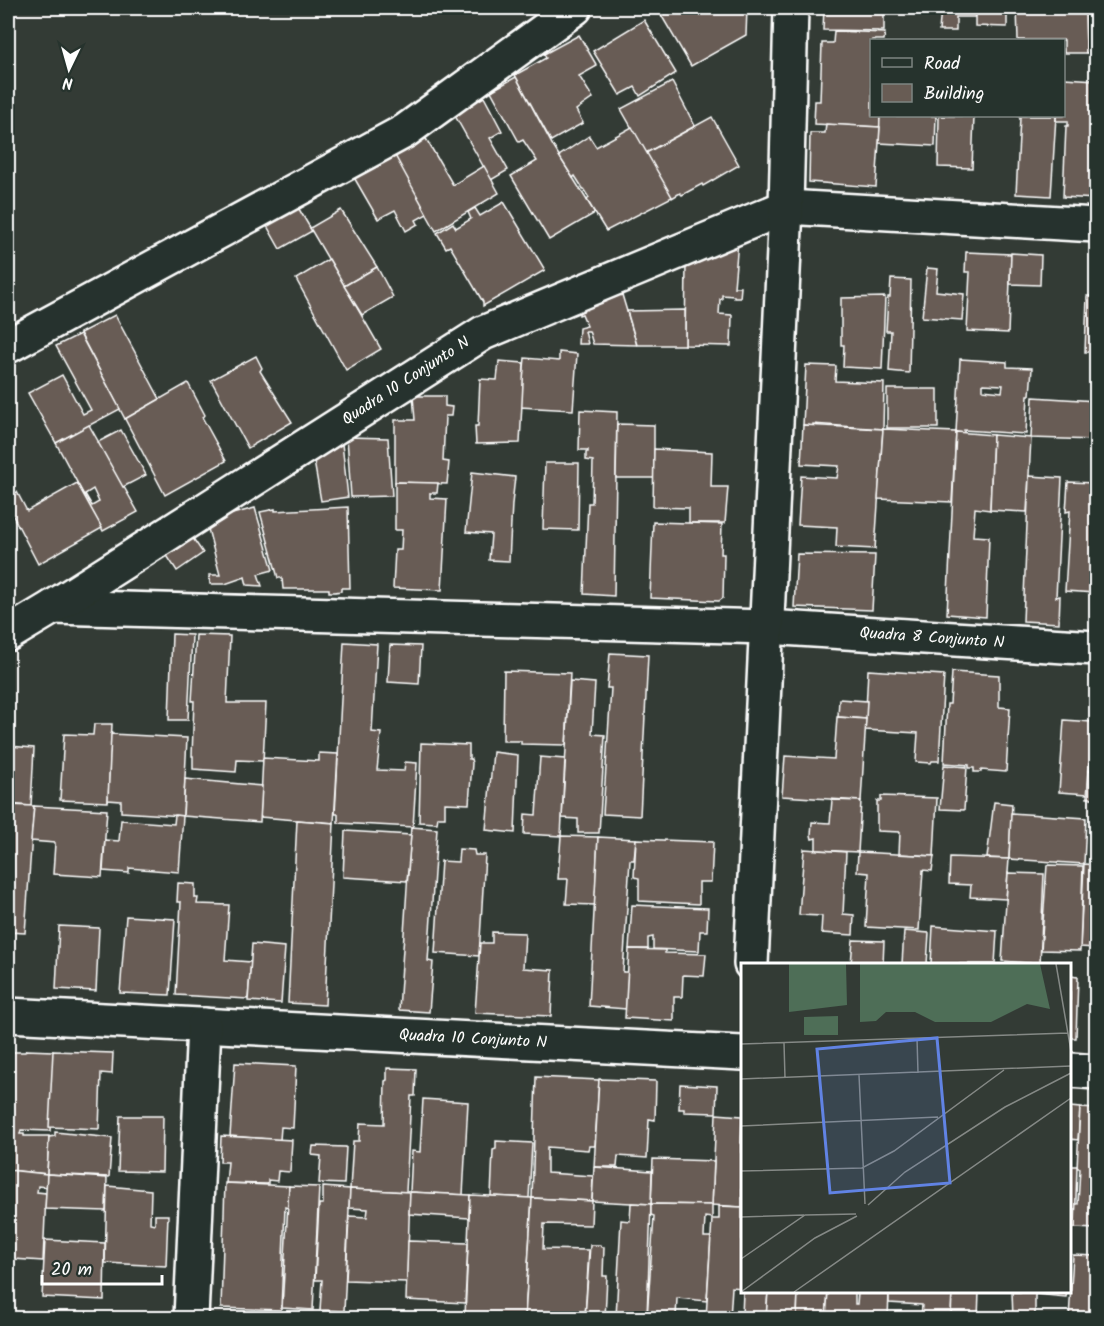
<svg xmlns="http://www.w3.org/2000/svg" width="1104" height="1326" font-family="Kalam,sans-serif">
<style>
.building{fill:#685c54;stroke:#fff;stroke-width:1.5;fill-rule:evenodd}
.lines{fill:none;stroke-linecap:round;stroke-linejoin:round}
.minor-casing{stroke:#fff;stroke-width:38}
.minor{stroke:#26332d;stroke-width:33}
.labels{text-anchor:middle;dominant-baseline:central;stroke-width:4.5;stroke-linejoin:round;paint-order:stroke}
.street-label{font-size:16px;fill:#fff;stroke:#26332d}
.inset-road{fill:none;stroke:#858986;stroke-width:1.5}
.view{fill:#6183e4;fill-opacity:0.15;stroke:#6183e4;stroke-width:3}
.inset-edge{fill:none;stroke:#fff;stroke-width:3}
</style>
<rect width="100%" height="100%" fill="#333b35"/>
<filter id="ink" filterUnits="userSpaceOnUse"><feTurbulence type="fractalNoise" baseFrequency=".0167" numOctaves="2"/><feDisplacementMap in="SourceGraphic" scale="12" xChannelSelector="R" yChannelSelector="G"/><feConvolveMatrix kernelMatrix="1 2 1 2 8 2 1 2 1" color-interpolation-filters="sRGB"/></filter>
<g filter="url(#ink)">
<g class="building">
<path d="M657,8H747L746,35L691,66Z"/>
<path d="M824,8H884V31L823,30Z"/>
<path d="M941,8H975V17H956V31H939Z"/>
<path d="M975,8H1007V27L975,26Z"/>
<path d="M1017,8H1085L1086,53H1064V40H1018Z"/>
<path d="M1085,8H1096V53H1086Z"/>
<path d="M644,20L676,73L640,96L635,87L620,95L593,51Z"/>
<path d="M834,31L885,33L884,40H872V116H880V127L814,124L815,101H820L822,43H833Z"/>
<path d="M579,35L597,66L579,76L593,98L576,110L583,123L551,141L515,75L546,58L544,54Z"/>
<path d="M516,77L553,146L595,213L549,240L511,176L537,161L523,140L519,142L491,91Z"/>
<path d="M1064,78L1096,80V199L1063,197L1066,126H1068V121H1056V116H1064Z"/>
<path d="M672,82L695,126L646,153L621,109Z"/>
<path d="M484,97L502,131L490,138L508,170L491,180L454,114Z"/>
<path d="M880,116H936L935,146L879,143Z"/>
<path d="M939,116H974L972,168L938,167Z"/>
<path d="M1018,116H1056L1051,196L1016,194L1020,118Z"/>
<path d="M712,117L739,165L703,186L702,184L682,195L680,193L672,198L646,153Z"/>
<path d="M826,124L880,127L876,187L809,182L810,133H825Z"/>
<path d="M418,125L453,185L484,166L499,193L436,231L387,143Z"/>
<path d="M632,127L672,197L606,231L587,200L589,198L575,176L573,178L559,156L589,136L596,147Z"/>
<path d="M392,150L427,214L416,220L418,224L406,231L395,210L378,219L352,174Z"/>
<path d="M293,199L312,231L280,249L262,217Z"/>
<path d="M504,202L545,270L483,306V302L450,246L446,248L437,233L453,223L456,228L471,219L468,212L475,208L480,216Z"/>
<path d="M341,210L377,267L344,286L310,228Z"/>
<path d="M738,241L734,287H741L740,298H734V296L722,295V299H720L719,314L732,315L731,346L685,345L686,262Z"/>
<path d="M966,252L1011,254L1008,333L967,331L970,272H965Z"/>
<path d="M1011,253L1041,255L1040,285L1010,284Z"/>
<path d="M329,259L381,349L346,370L296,279Z"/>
<path d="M377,267L393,297L362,315L344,286Z"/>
<path d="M927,268L938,269L936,291L964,294L962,320L922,317Z"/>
<path d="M891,279L911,280L909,373L889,371L891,331H886L888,297H890Z"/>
<path d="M620,288L637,345L593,344L589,331H585L588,344H578L579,328L587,326L582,314L579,315V305Z"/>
<path d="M1087,296H1096V352H1085Z"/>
<path d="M885,297L882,369L843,367L844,345H841V298Z"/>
<path d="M685,310V345H637L627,311Z"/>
<path d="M115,315L160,399L125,419L80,333Z"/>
<path d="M80,334L120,409L56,443L28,393L62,375L83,414L91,410L56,346Z"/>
<path d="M559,352L577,354L573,410L520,407L525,358L559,361Z"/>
<path d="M256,356L262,368L260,371L292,422L248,448L211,380Z"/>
<path d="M960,359L1007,362V367L1032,368L1030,395H1028L1026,434L964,430V433L956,432ZM983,384L1003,385L1002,392L983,390Z"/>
<path d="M499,361L524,363L520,443L476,444L475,426H478L480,379L497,380Z"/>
<path d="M806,365L836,366L835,381L884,383L883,429L813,424V426L803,425Z"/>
<path d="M188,383L205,415L202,417L226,461L165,495L125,419Z"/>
<rect x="887" y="389" width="51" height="39"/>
<path d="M413,396H445V406L452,407L451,416H445L443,461L449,462L447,484L395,482V420H415Z"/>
<path d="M1033,397L1096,401V440L1031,438Z"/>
<path d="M580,410L617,412L614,596L584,594L588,503H592L593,461L586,460V452H588V450H579Z"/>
<path d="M617,424L654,425V478H616Z"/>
<path d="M89,425L138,512L103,531L56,443ZM93,489L99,502L92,506L85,494Z"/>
<path d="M803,425L883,429L875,549L836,547L837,527L798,525L801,476L837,478L839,466L801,464Z"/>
<path d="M883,429L956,432L952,502L878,499Z"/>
<path d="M121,430L146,475L123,487L98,442Z"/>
<path d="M956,432L993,435L990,510L975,508L973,536L989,537L986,617L947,614Z"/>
<path d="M341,435L348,497L321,501L312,450Z"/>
<path d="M993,435L1031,438L1027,512L990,510Z"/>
<path d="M347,437L388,438L392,496L351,497Z"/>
<path d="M654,449L712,452L711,487H728L725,523H689V508L653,507Z"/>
<path d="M545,463H579L578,530L543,529Z"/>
<path d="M472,472L515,477L512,504L509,561L489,560L491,534L466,532Z"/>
<path d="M1029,476L1062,478L1056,597L1060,596L1059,623L1023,621Z"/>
<path d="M395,482L438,483L437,493H430V498L447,499L442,590L393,588L395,550H401L402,530H395Z"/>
<path d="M1068,482L1096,483V593L1065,591L1070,511L1066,512Z"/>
<path d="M77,483L102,528L38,564L8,506V497L17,492L27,511Z"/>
<path d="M348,507L350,588H341V591L335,592H329V589H283L282,578H278L260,512L275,509V511Z"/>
<path d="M255,508L273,570L258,574L262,586L247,585L245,577L225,584H210L209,575H220L206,521Z"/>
<path d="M653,522L722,524L721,554H724L723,598L719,601L650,598Z"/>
<path d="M188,531L203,553L177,571L162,548Z"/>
<path d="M797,554L875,555L872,610L794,607Z"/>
<path d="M172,634L192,635L188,720H169Z"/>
<path d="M196,635L230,636L227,703H266L263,761L237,760L236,772L193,769V756H192L194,701H192Z"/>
<path d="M344,642L377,644L372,732L381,733L377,770L404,771L405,762L417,763L413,827L338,823V814H335Z"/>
<path d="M390,645L421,646L419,684L388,682Z"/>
<path d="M610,653L648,655L640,816L603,814L611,688H607Z"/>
<path d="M868,670L944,675L939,761H932L931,763L916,762L918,733L865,730Z"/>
<path d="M504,671L570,673L566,745L521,744V741H503Z"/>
<path d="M952,672L999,675V707L1010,708L1006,772L981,770V772H974V768H969V765L944,763L947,704H950Z"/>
<path d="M570,681L595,683L592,734L605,735L599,833H578V819L562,818Z"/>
<path d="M1095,684H1096V722H1092Z"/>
<path d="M839,699L867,701L866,719L838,717Z"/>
<path d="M837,717L866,719L861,801L782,796L785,756L834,759Z"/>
<path d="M1064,720L1092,722L1088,794L1059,792Z"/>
<path d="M94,724H112L108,802L60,800L64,734L93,735Z"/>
<path d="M111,734L187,738L183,816L121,812V801L108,800Z"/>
<path d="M421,743L469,745V759H471L472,763L469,804L445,803V817H438L437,823L419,822Z"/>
<path d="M8,746L34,748L31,806L8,804Z"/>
<path d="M493,752L518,755L515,833L486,830Z"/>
<path d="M319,753L338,754L334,823L260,817L263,758L319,761Z"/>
<path d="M540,757L565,759L561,836L524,834L525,814L536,815Z"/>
<path d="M944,765L967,767L964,810L940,809Z"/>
<path d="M1089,770L1096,771V798H1087Z"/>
<path d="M185,779L262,786L260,822L183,816Z"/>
<path d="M881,796L937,798L934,856L899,854L900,832L877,831V801H881Z"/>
<path d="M832,800L861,801L858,852L816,850V838L812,839L811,835L812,822L830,823Z"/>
<path d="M994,802L1012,804L1009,859L987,858Z"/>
<path d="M8,805L34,806L25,933L8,932Z"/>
<path d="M34,806L107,810L102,877L53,874L55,843L31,841Z"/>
<path d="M1011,813L1086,818L1084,864L1009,859Z"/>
<path d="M175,815L183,816L179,872L129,868V873L103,871L105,840L119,841L121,820L174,824Z"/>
<path d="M297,820L334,823L325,1005L288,1003Z"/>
<path d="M411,827L437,829L428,961L433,962L429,1012L399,1010Z"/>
<path d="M345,831L411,835L407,881L343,877Z"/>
<path d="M561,836L598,837L595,905L566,904L568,879H558Z"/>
<path d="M598,837L636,839L634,860H630L623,972H628L626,1009L589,1006Z"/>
<path d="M636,839L713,842L711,882H699V904L639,901V878L634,877Z"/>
<path d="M459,849L474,850L475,855H485L479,956L435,953L441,861L458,862Z"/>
<path d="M804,849L846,852L843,914L854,915L853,935L821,933L822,916L799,915Z"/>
<path d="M858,852L934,856L932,871L923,870L919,930L866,927L869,873L857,872Z"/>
<path d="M950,857L1009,859L1006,899L970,897L971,885L949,884Z"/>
<path d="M1084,864L1096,865V948L1080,947Z"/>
<path d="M1047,865L1083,866L1080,951L1041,950Z"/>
<path d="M1008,873L1044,874L1040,964L1002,961Z"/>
<path d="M178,883L195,884V898H198L197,904L229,905L225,960L251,962L248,999L176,995L181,902H177Z"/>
<path d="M632,905L708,908L707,931H700L699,951L653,949V937L648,938V949H629Z"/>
<path d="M126,916L175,919L170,995L120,993Z"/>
<path d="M59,926L99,928L96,991L56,989Z"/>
<path d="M933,926L997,931L995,964H931Z"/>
<path d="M904,931L929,933L927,964H902Z"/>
<path d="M492,932L525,933L523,968L553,970L551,1016L475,1013L480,943H492Z"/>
<path d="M853,940L884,941L883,964H851Z"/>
<path d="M252,944L285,947L281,1003L248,1001Z"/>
<path d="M629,949L665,950V953L706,954L704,976L683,975L682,997H674V1021L625,1018Z"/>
<path d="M1070,976L1078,977L1076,1038H1070Z"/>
<path d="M26,1050L53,1051L54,1053L50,1131L21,1130L20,1134H24V1136H49L47,1174L8,1170V1052H25Z"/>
<path d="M53,1051L113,1053L112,1074L101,1073L99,1129L49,1127Z"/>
<path d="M235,1063L296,1066L293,1128L281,1127L280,1140L230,1136Z"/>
<path d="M387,1068L416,1069L415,1096H411L406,1192L350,1189L353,1141H359L360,1123L384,1124L385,1081L387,1080Z"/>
<path d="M536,1077L599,1080L595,1146H589L588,1150L547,1147V1173L593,1176L592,1201L532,1198Z"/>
<path d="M599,1079L656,1081L655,1120L649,1119L647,1158L618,1156L617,1167H594Z"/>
<path d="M680,1084L717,1086L716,1113L684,1112V1109H679Z"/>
<path d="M423,1099L468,1102L463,1195L410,1192L412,1151L420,1152Z"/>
<path d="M1070,1107L1080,1108L1078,1140L1070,1139Z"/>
<path d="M1080,1108L1096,1109V1229L1075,1228V1204H1078L1080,1168H1077Z"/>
<path d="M716,1114L742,1116L741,1143L742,1144V1207L712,1205Z"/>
<path d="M120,1116H163L162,1172L118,1171Z"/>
<path d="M55,1132L112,1138L109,1177L47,1174L49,1137L55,1136Z"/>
<path d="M221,1136L292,1140L290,1172L278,1171L277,1181L268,1180V1184L226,1183L228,1162H220Z"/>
<path d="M496,1141L532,1143L529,1198L491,1196L493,1150L496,1149Z"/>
<path d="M313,1146L346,1147L344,1184L319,1183L321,1156L312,1155Z"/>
<path d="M653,1159L714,1161L712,1205L651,1204Z"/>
<path d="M1070,1166H1077L1075,1228L1070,1227Z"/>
<path d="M594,1167L652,1171L651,1204L592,1201Z"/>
<path d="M8,1170L47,1174V1187L38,1186L37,1192L46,1193L43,1261L13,1259V1248H8Z"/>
<path d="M47,1174L107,1178L106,1211L45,1209Z"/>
<path d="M225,1183L289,1186L288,1208L285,1207L281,1310L221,1308Z"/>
<path d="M107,1186L151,1190L150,1223L155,1224V1215H168L166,1266L105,1263Z"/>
<path d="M289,1186L319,1187L313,1310L282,1308Z"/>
<path d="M323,1187L350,1189L344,1311L320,1310L322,1280H315L319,1204H323Z"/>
<path d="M350,1189L410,1192L407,1282L346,1280L349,1216L367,1217L368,1209L349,1208Z"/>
<path d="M410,1192L470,1195L469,1218L409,1214Z"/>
<path d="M470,1195L532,1198L525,1318L465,1317Z"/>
<path d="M532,1198L592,1201L591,1225L544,1224L543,1249L589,1250L585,1318H525Z"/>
<path d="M631,1203L651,1204L647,1318H616L621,1220L630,1221Z"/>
<path d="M651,1204L712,1205V1218L705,1217L704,1237H711L707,1301L677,1298L676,1317H670V1318H647L654,1216L651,1215Z"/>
<path d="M719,1206L742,1207V1288L732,1287L730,1318H706L712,1219H719Z"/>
<path d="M45,1240L105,1243L104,1300L42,1297Z"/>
<path d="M408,1241L468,1243L465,1303L406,1300Z"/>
<path d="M590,1245H600L601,1247H604L603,1276H607L605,1318H585Z"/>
<path d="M1073,1255L1096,1256V1318H1069Z"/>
<path d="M743,1292H768L766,1318H737V1316H742Z"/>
<path d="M768,1292H798L797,1318H766Z"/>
<path d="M798,1292H828L826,1318H797Z"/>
<path d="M828,1292H855V1304H857L858,1292H889L888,1318H826Z"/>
<path d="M889,1292H952L951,1318H921L922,1305L889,1303Z"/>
<path d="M952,1292H979L978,1318H951Z"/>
<path d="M1012,1292H1067L1066,1297L1035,1294V1318H1013Z"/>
</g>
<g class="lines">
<g class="minor-casing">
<g id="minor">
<path d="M8,346L405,131L575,8"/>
<path d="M53,607L767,627L1096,648"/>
<path d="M8,634L53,607L483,333L786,207L1096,225"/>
<path d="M751,964L786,207L791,8"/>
<path d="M8,1015L742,1053"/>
<path d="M1070,1070L1096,1072"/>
<path d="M191,1318L204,1025"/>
</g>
</g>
<use href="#minor" class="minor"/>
</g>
</g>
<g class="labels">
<g class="street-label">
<text transform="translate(406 381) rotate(-33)">Quadra 10 Conjunto N</text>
<text transform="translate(932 638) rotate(4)">Quadra 8 Conjunto N</text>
<text transform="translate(473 1039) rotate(3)">Quadra 10 Conjunto N</text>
</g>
</g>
<g transform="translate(741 963)">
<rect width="330" height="330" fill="#333b35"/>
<path d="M97,53V72H63V54Z" fill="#4e6e57"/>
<path d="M48,1H105L106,42L48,49ZM119,1H299L309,46L286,41L250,59H194L174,49H145L135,58L119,59Z" fill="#4e6e57"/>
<path class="inset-road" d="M315,1L330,88M176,75L177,110M43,80L44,115M0,81L327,70M118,112L124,241M0,116L330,103M0,163L197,154M0,208L121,205L153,188L263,107M127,242L164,209L264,144L330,110M0,254L63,252M0,296L64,252L115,251M0,329L74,275L116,253M53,329L330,135"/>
<path class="view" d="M196,75L209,220L89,230L76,86Z"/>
<rect width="330" height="330" class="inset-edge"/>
</g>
<rect width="1104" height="1326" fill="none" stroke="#26332d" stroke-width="30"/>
<rect x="15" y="15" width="1074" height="1296" fill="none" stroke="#fff" stroke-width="2" filter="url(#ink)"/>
<rect x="870" y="39" width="195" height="78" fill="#26332d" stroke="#7d8581" stroke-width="1.5"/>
<rect x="882" y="58" width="30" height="9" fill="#26332d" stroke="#7d8581" stroke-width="1.5"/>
<text x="924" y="69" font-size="18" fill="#ffffff">Road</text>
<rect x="882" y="84" width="30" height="18" fill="#685c54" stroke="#7d8581" stroke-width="1.5"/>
<text x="924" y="99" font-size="18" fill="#ffffff">Building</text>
<g transform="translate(69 69) rotate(185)" stroke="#26332d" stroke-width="4.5" paint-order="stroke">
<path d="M0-4.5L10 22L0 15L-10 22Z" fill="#ffffff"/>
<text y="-9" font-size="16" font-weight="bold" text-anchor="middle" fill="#ffffff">N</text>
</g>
<path d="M42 1275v9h120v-9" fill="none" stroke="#ffffff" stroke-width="3"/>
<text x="51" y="1275" font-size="18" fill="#ffffff" stroke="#26332d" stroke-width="4.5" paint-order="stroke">20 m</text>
</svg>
